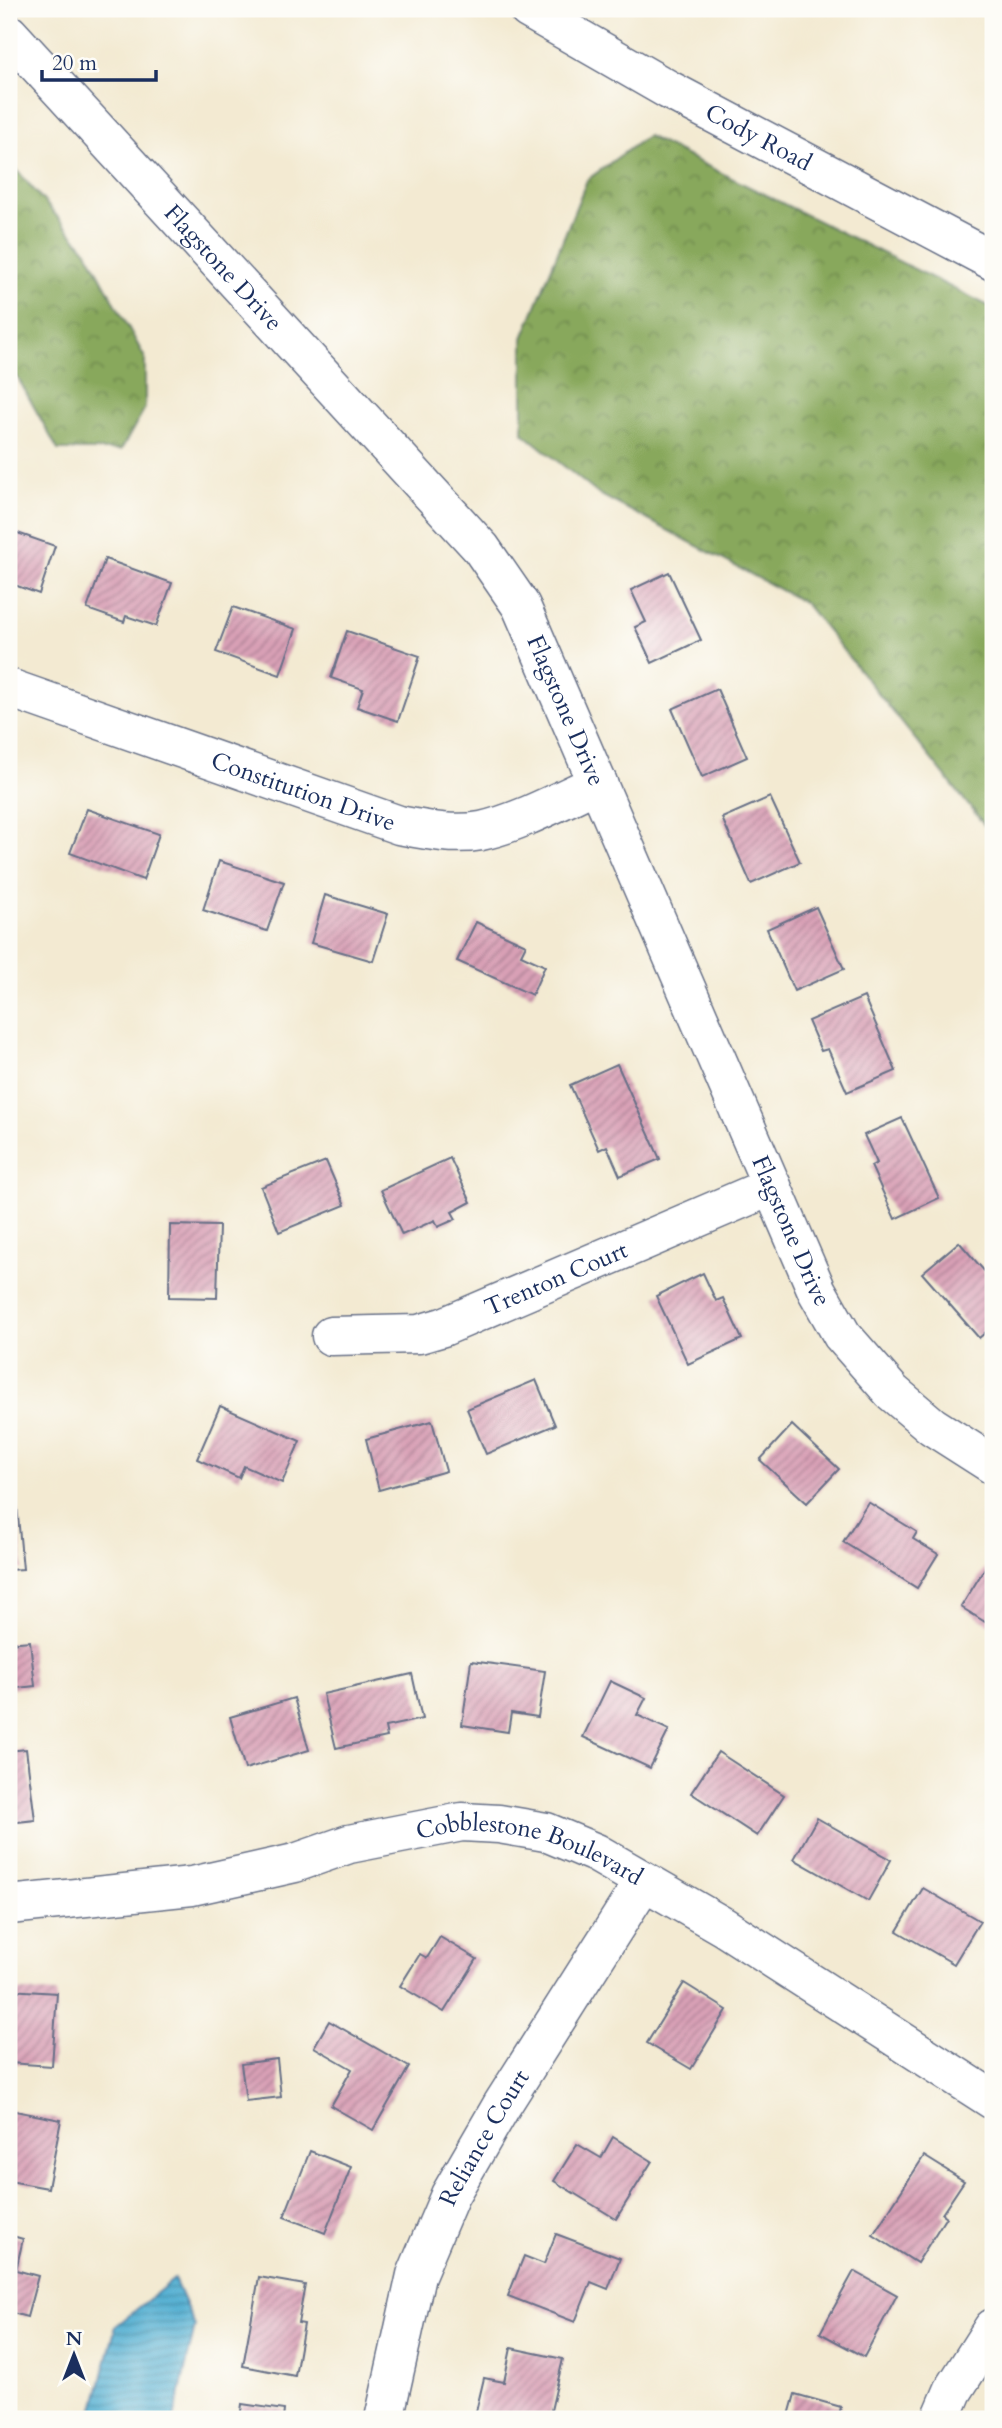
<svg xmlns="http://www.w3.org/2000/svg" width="1002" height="2428" font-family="Cardo,serif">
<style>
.forest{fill:url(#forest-crowns);stroke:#526c5d;stroke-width:2}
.water{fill:url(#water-rules);stroke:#387098;stroke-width:2}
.building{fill:url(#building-hatch)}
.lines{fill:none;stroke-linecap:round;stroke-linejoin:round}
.minor-casing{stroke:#677087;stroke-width:41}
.minor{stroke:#fff;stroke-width:38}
.labels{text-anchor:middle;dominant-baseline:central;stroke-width:7;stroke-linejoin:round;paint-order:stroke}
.street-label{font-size:24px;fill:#1b2f5e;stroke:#fdfcf7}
</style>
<defs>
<pattern id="forest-crowns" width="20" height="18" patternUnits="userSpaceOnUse" patternTransform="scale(1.75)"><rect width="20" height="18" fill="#88a85c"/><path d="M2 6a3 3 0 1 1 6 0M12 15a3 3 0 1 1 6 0" fill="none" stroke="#6e894f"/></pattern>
<pattern id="water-rules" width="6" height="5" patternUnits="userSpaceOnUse" patternTransform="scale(1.75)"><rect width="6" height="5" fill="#56b1d3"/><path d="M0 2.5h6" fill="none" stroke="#4690ae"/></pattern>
<pattern id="building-hatch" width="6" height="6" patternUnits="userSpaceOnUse" patternTransform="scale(1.75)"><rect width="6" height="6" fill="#d9a0b6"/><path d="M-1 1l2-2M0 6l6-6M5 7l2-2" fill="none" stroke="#af8397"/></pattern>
</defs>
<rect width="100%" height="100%" fill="#fdfcf7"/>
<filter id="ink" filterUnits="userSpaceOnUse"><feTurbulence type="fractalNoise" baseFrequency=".0143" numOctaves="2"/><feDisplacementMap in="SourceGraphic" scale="14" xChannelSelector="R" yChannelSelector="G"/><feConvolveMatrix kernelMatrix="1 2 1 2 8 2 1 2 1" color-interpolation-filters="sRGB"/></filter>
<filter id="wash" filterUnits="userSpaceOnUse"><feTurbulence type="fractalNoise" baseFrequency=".00686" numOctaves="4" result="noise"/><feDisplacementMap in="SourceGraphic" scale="28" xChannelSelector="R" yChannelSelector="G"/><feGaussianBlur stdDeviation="1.57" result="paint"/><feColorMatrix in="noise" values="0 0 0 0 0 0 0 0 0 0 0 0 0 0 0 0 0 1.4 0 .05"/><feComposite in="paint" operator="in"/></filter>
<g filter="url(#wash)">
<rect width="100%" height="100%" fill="#f3ead2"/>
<g class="forest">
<path d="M647,136L993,308V875L987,828L805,603L597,493L523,433V338L587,180Z"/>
<path d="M9,161L87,251L145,358V408L121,450H58L9,362Z"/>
</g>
<path class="water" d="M174,2279L195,2326L174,2419H91L116,2326Z"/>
<g id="blocks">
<g class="building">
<path d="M9,530L55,546L39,594L9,583Z"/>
<path d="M105,559L172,583L156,626L126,616L124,622L87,609Z"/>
<path d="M669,572L701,640L652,663L635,627L646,622L631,590Z"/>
<path d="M233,607L296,629L280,675L216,652Z"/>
<path d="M347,631L420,656L398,721L357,707L363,689L331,678Z"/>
<path d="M717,689L747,757L702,777L672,709Z"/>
<path d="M770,797L800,862L751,884L722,818Z"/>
<path d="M87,809L159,834L143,880L70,853Z"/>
<path d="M219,861L284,882L267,931L203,910Z"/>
<path d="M325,895L388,914L373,961L311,943Z"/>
<path d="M816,907L844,969L794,991L767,929Z"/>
<path d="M476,922L526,945L521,955L545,966L532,995L457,961Z"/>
<path d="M864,997L896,1071L847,1092L828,1049L821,1051L808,1021Z"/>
<path d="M617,1064L660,1159L620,1176L607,1146L599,1150L570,1085Z"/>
<path d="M902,1118L939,1198L895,1219L871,1166L877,1163L864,1135Z"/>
<path d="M450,1158L471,1202L452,1212L456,1219L438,1227L435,1220L402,1235L381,1190Z"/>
<path d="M326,1161L345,1205L279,1232L261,1187Z"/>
<path d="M170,1225L219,1226L217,1298L169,1297Z"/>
<path d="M959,1242L993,1281V1326L979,1338L922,1273Z"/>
<path d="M703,1273L716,1301L723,1298L742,1339L688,1364L656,1296Z"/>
<path d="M536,1380L555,1425L486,1454L467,1409Z"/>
<path d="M220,1406L300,1441L282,1483L244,1466L239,1478L197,1459Z"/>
<path d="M432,1421L446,1471L379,1490L366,1439Z"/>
<path d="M792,1425L839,1469L807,1503L760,1460Z"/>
<path d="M9,1495H16L23,1569L9,1570Z"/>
<path d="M868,1502L917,1532L913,1539L938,1554L917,1588L843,1542Z"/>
<path d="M985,1568L993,1573V1627L961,1607Z"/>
<path d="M30,1641L35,1686L9,1689V1643Z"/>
<path d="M471,1661L545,1671L538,1717L511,1713L508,1732L462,1725Z"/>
<path d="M412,1674L422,1719L385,1727L387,1737L336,1748L323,1694Z"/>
<path d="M610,1681L646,1698L637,1715L669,1730L650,1768L583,1737Z"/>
<path d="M294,1698L309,1750L245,1769L230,1717Z"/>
<path d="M26,1749L35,1820L9,1823V1751Z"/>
<path d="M718,1752L784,1795L757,1836L691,1793Z"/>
<path d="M817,1818L891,1860L868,1901L794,1859Z"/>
<path d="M923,1888L980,1921L954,1964L897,1931Z"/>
<path d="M440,1937L477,1959L444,2012L400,1986L420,1954L427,1958Z"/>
<path d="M684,1983L727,2010L691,2069L647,2043Z"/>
<path d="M9,1990L57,1993L52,2066L9,2063Z"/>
<path d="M329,2021L409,2067L373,2130L331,2106L352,2069L314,2047Z"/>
<path d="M277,2059L281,2097L246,2101L241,2064Z"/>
<path d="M10,2110L61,2120L48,2188L9,2181Z"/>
<path d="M613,2137L652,2161L616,2219L554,2181L577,2144L601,2158Z"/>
<path d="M310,2151L351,2167L325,2233L284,2217Z"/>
<path d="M924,2156L964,2181L942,2214L946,2217L917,2263L873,2235Z"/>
<path d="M556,2234L620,2258L608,2289L591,2282L575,2322L508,2296L524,2256L544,2264Z"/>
<path d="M9,2235L23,2239L16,2270L38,2276L27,2317L9,2312Z"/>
<path d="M854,2271L897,2295L864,2357L820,2333Z"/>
<path d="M259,2277L305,2285L298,2323L304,2324L295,2376L243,2366Z"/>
<path d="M511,2348L563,2359L549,2419H488L475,2416L484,2378L504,2382Z"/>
<path d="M795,2394L841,2407L838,2419H788Z"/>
<path d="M242,2404L284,2410L283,2419H240Z"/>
</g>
</g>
</g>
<g filter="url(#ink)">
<use href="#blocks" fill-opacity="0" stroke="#677087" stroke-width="2"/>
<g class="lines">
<g class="minor-casing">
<g id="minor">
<path id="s1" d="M528,9L669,90L993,261"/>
<path id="s2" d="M9,34L481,548L521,606L817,1291L842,1335L892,1392L932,1426L993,1465"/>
<path id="s3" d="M9,688L399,825C426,830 454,836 481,831C519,823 562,799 598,783"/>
<path id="s4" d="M331,1336L419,1334L443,1327L772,1186"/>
<path id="s5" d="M9,1905L192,1886L295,1863L349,1844L462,1822L499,1824L546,1832L596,1853L724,1927L993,2100"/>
<path id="s6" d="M384,2419L416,2275L450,2195L502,2105L644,1881"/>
<path d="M941,2419L953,2391L993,2328"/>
</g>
</g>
<use href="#minor" class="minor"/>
</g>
</g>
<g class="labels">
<g class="street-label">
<text stroke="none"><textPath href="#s1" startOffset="264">Cody Road</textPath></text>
<text stroke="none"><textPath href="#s2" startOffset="317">Flagstone Drive</textPath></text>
<text stroke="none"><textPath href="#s2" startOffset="882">Flagstone Drive</textPath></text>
<text stroke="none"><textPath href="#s3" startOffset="312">Constitution Drive</textPath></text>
<text stroke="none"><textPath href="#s2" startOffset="1449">Flagstone Drive</textPath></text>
<text stroke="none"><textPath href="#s4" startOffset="236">Trenton Court</textPath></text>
<text stroke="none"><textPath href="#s5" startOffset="534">Cobblestone Boulevard</textPath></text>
<text stroke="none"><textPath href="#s6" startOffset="301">Reliance Court</textPath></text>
</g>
</g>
<rect width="1002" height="2428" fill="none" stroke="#fdfcf7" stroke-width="35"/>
<g transform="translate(74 2355)" stroke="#fdfcf7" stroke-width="5" paint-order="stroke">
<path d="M0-5L12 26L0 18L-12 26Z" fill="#1b2f5e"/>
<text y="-10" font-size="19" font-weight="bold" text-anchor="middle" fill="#1b2f5e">N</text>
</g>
<path d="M42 70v10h114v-10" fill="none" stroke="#1b2f5e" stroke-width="3.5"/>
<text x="52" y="70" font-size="21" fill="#1b2f5e" stroke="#fdfcf7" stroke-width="5" paint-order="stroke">20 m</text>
</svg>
